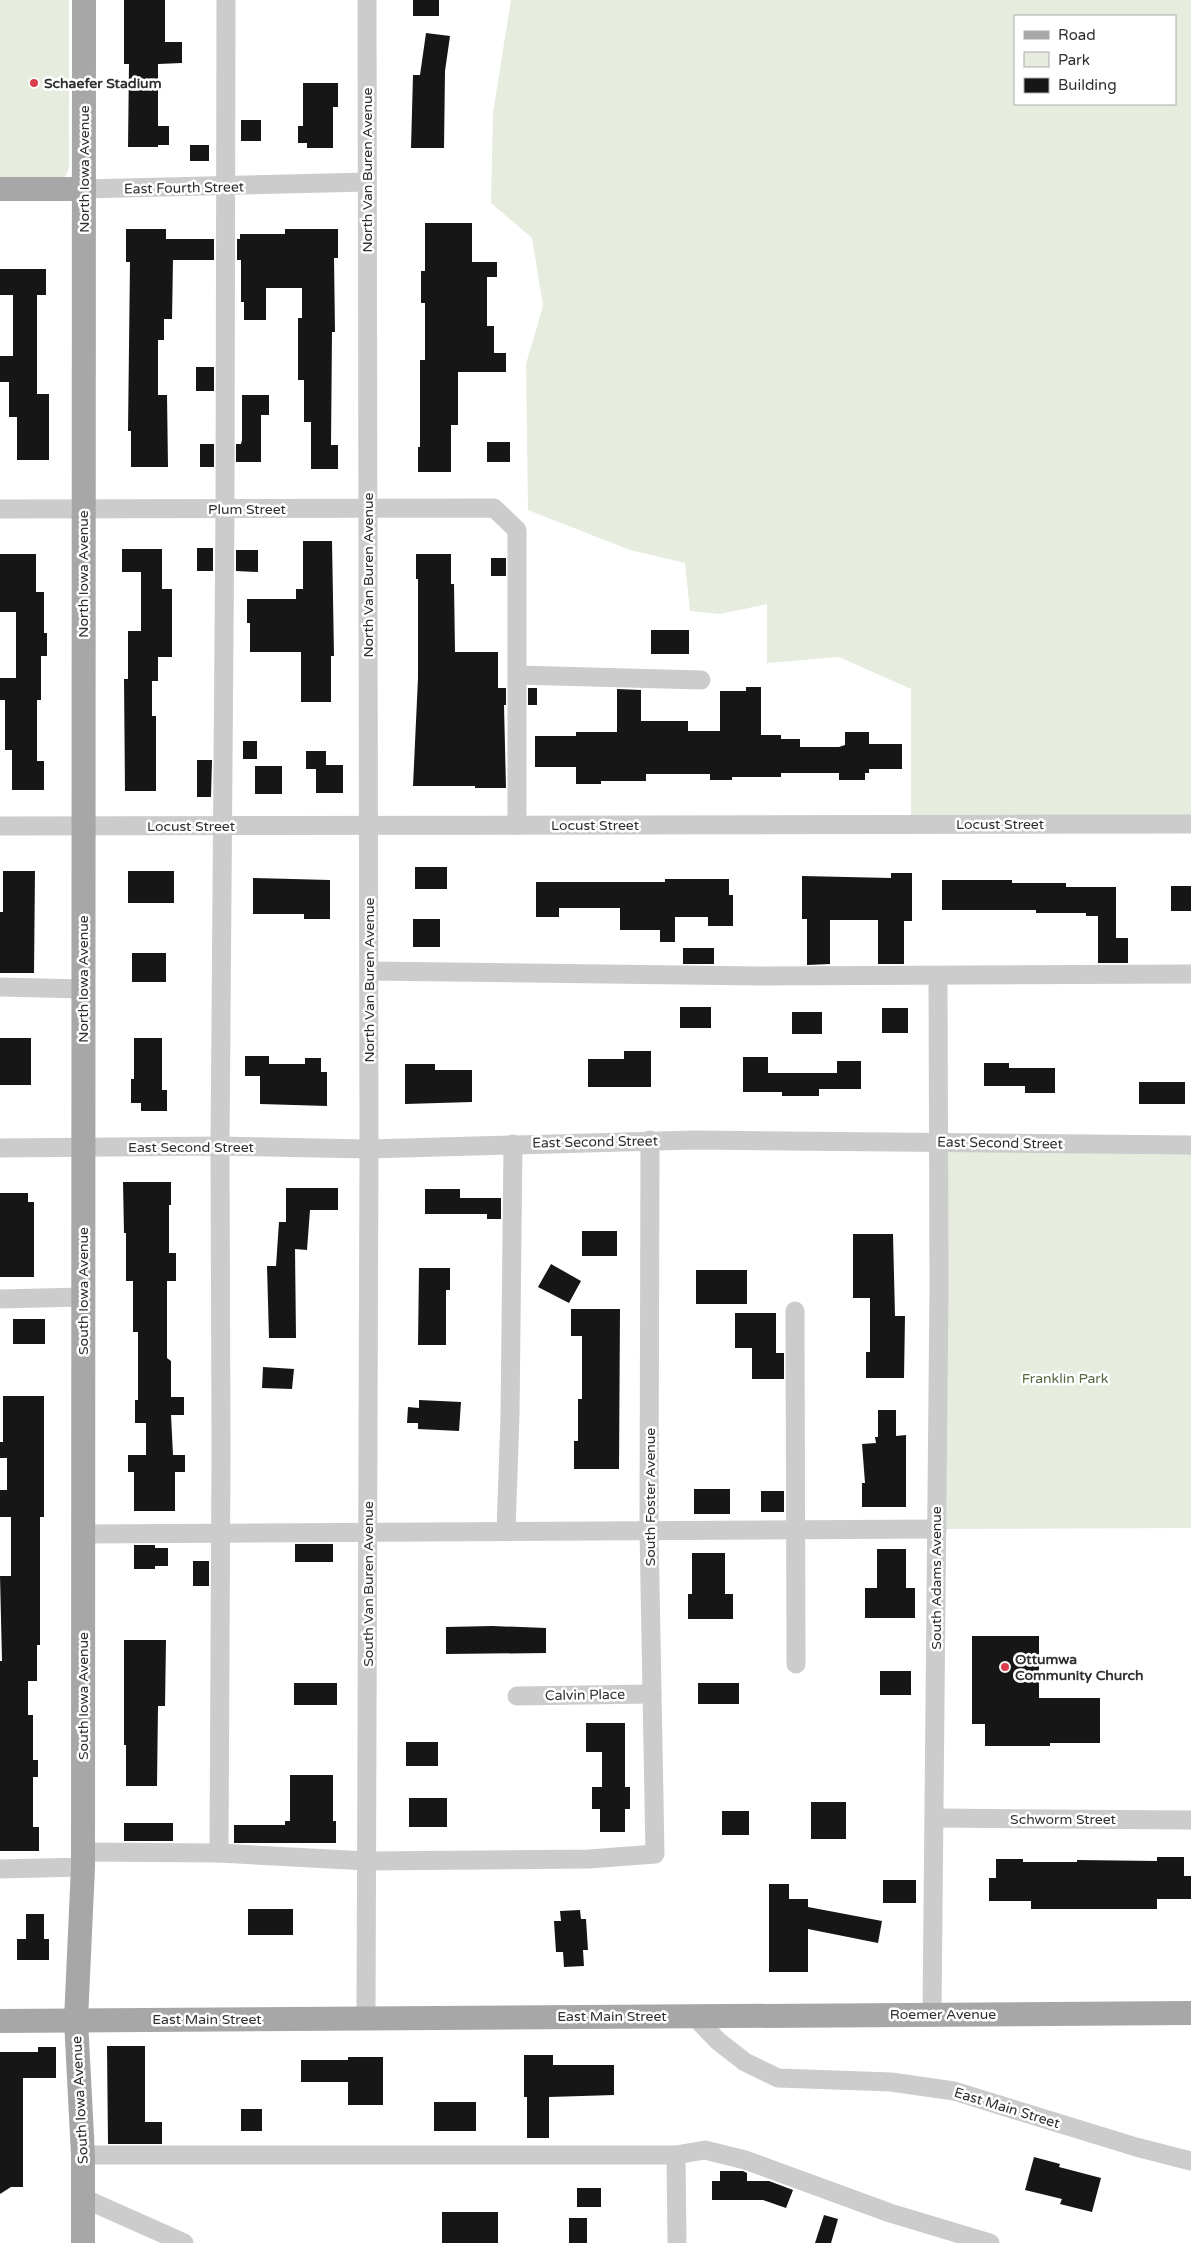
<svg xmlns="http://www.w3.org/2000/svg" width="1191" height="2243" font-family="'Varela Round',sans-serif">
<style>
.green{fill:#e6ecde;fill-rule:evenodd}
.building{fill:#161616}
.lines{fill:none;stroke-linecap:round;stroke-linejoin:round}
.minor{stroke:#ccc;stroke-width:19}
.major{stroke:#a7a7a7;stroke-width:24}
.poi-dot{fill:#db3d4c;stroke:#fff;stroke-width:2}
.labels{text-anchor:middle;dominant-baseline:central;stroke-width:5;stroke-linejoin:round;paint-order:stroke}
.poi-label{font-size:14px;font-weight:bold;fill:#2f2f2f;stroke:#fff;text-anchor:start}
.street-label{font-size:14px;fill:#2f2f2f;stroke:#fff}
.park-label{font-size:14px;fill:#54693f;stroke:#fff}
</style>
<rect width="100%" height="100%" fill="#fff"/>
<g class="green">
<path d="M0,0H69V167L66,176L56,181H0Z"/>
<path d="M511,0H1191V824H911V689L839,657L767,663V604L720,614L690,611L685,563L630,550L528,510L526,364L543,306L532,238L491,203L493,113ZM1015,16H1175V104H1015Z"/>
<path d="M938,1142L1191,1145V1528L937,1529Z"/>
</g>
<g class="building">
<path d="M124,0H165V42H182V63L158,64V126H169V145H158V147H128L129,64H124Z"/>
<rect x="413" y="0" width="26" height="16"/>
<path d="M426,33L450,36L445,71L444,148H411L413,75H420Z"/>
<path d="M303,83H338V107H333V148H307V143H298V126H303Z"/>
<rect x="241" y="120" width="20" height="21"/>
<rect x="190" y="145" width="19" height="16"/>
<path d="M425,223H472V262H497V277H487V326H494V353H506V372H458V425H451V472H418V447H420V360H425V303H421V271H425Z"/>
<path d="M126,229H166V239H214V260H173L172,319H164V340H158V395H167L168,467H131V431H128L130,262H126Z"/>
<path d="M285,229H338V258H334L335,332H332L331,445H338V469H311V422H304V380H298V318H302V288H266V320H244V302H241V260H237V239H240V234H285Z"/>
<path d="M0,269H46V295H37V394H49V460H17V417H9V382H0V356H13V295H0Z"/>
<rect x="196" y="367" width="18" height="24"/>
<path d="M242,395H269V415H261V462H236V444H241L242,440Z"/>
<rect x="487" y="442" width="23" height="20"/>
<rect x="200" y="444" width="14" height="23"/>
<path d="M303,541H332L334,656H331V702H301V652H250V623H247V599H296V589H303Z"/>
<rect x="197" y="548" width="16" height="23"/>
<path d="M122,549H162V589H172V657H158V681H152V716H156V791H125L124,679H128V631H141V572H122Z"/>
<path d="M236,550H258V572L236,571Z"/>
<path d="M0,554H36V592H44V633H47V656H41V700H37V761H44V790H12V750H5V700H0V678H16V612H0Z"/>
<path d="M416,554H451V584H454L455,652H498V688H506V705H504L506,788H475V786H413L418,678V579H416Z"/>
<rect x="491" y="558" width="15" height="18"/>
<rect x="651" y="630" width="38" height="24"/>
<path d="M746,687H761V735H781V739H800V747H839L845,745V732H869V744H902V769H869V773H865V780H839V773H781V777H732V780H710V774H646V781H601V784H576V767H535V736H576V732H617V689L641,690V721H688V731H720V691H746Z"/>
<rect x="528" y="688" width="9" height="17"/>
<rect x="243" y="741" width="14" height="18"/>
<path d="M306,751H326V765H343V793H316V769H306Z"/>
<path d="M197,760H212L211,797H197Z"/>
<rect x="255" y="766" width="27" height="28"/>
<rect x="415" y="867" width="32" height="22"/>
<path d="M3,871H35L34,973H0V912H3Z"/>
<rect x="128" y="871" width="46" height="32"/>
<path d="M891,873H912V921H904V964H878V920H830V964L807,965V919H802V876L891,878Z"/>
<path d="M253,878L330,880V919H304V914H253Z"/>
<path d="M665,879H729V895H733V926H708V917H675V942H660V930H620V908H559V917H536V882H665Z"/>
<path d="M942,880H1012V883H1066V887H1116V938H1128V963H1098V916H1086V913H1036V910H942Z"/>
<rect x="1171" y="886" width="20" height="25"/>
<rect x="413" y="919" width="27" height="28"/>
<rect x="683" y="948" width="31" height="16"/>
<rect x="132" y="953" width="34" height="29"/>
<rect x="680" y="1007" width="31" height="21"/>
<rect x="882" y="1008" width="26" height="25"/>
<rect x="792" y="1012" width="30" height="22"/>
<rect x="0" y="1038" width="31" height="47"/>
<path d="M134,1038H162V1090H167V1111H141V1103H131V1079H134Z"/>
<path d="M624,1051H651V1087H588V1059H624Z"/>
<path d="M245,1056H269V1064H305V1058H321V1072H327V1106L260,1104V1076H245Z"/>
<path d="M743,1057H768V1073H837V1061H861V1089H819V1096H782V1092H743Z"/>
<path d="M984,1063H1009V1068H1055V1093H1025V1086H984Z"/>
<path d="M405,1064H435V1070H472V1102L405,1104Z"/>
<rect x="1139" y="1082" width="46" height="22"/>
<path d="M123,1182H171V1205H169V1253H176V1281H167V1358L171,1361V1397H184V1415H171L173,1455H185V1472H175V1511H134V1472H128V1455H146V1423H135V1400H138V1332H133V1281H126V1233H124Z"/>
<path d="M286,1188H338V1210H310L307,1250L295,1249L296,1338H269L267,1266H276L279,1222H286Z"/>
<path d="M425,1189H460V1198H501V1219H487V1214H425Z"/>
<path d="M0,1193H28V1202H34V1277H0Z"/>
<rect x="582" y="1231" width="35" height="25"/>
<path d="M853,1234H893L895,1316H905L904,1378H866V1352H870V1298H853Z"/>
<path d="M551,1264L581,1281L569,1303L538,1287Z"/>
<path d="M419,1268H450V1290H446V1345H418Z"/>
<rect x="696" y="1270" width="51" height="34"/>
<path d="M571,1309H620L619,1469H574V1441H578V1399H582V1336H571Z"/>
<path d="M735,1313H776V1353H784V1379H752V1348H735Z"/>
<rect x="13" y="1319" width="32" height="25"/>
<path d="M263,1367L294,1369L292,1389L262,1388Z"/>
<path d="M3,1396H44V1517H40V1645H37V1681H28V1715H33V1760H38V1777H33V1827H39V1851H0V1661H2L0,1576H11V1517H0V1490H7V1458H0V1442H3Z"/>
<path d="M419,1400L461,1402L459,1431L418,1429V1423H407L408,1407L419,1408Z"/>
<path d="M878,1410H896V1436L906,1435V1507H862V1483H865L862,1444L876,1443L875,1437H878Z"/>
<rect x="694" y="1489" width="36" height="25"/>
<rect x="761" y="1491" width="23" height="21"/>
<rect x="295" y="1544" width="38" height="18"/>
<path d="M134,1545H155V1548H168V1566H155V1569H134Z"/>
<path d="M877,1549H906V1588H915V1618H865V1588H877Z"/>
<path d="M692,1553H725V1594H733V1619H688V1594H692Z"/>
<rect x="193" y="1561" width="16" height="25"/>
<path d="M492,1626L546,1628V1653L446,1654V1627Z"/>
<path d="M972,1636H1039V1698H1100V1743H1050V1746H985V1724H972Z"/>
<path d="M124,1640H166L165,1706H158L157,1786H126V1745H124Z"/>
<rect x="880" y="1671" width="31" height="24"/>
<rect x="294" y="1683" width="43" height="22"/>
<rect x="698" y="1683" width="41" height="21"/>
<path d="M586,1723H625V1787H630V1809H625V1832H600V1809H592V1787H602V1752H586Z"/>
<rect x="406" y="1742" width="32" height="24"/>
<path d="M290,1775H333V1821H336V1843H234V1825H285V1821H290Z"/>
<rect x="409" y="1798" width="38" height="29"/>
<rect x="811" y="1802" width="35" height="37"/>
<rect x="722" y="1811" width="27" height="24"/>
<rect x="124" y="1823" width="49" height="18"/>
<path d="M1157,1857H1184V1876H1191V1899H1157V1909H1031V1901H989V1878H996V1859H1023V1862H1077V1860L1157,1861Z"/>
<rect x="883" y="1880" width="33" height="23"/>
<path d="M769,1884H789V1899H808V1907L882,1921L878,1943L808,1929V1972H769Z"/>
<rect x="248" y="1909" width="45" height="26"/>
<path d="M580,1910L581,1919H586L588,1950H583L584,1966L564,1967L563,1952H556L554,1921H561L560,1911Z"/>
<path d="M26,1914H44V1939H49V1960H17V1939H26Z"/>
<path d="M107,2046H145V2122H162V2144H108Z"/>
<path d="M38,2047H56V2078H23V2187H11L0,2194V2052H38Z"/>
<path d="M524,2055H553V2065H614V2095L549,2097V2138H527V2097H524Z"/>
<path d="M348,2057H383V2105H348V2082H301V2060H348Z"/>
<rect x="434" y="2102" width="42" height="29"/>
<rect x="241" y="2109" width="21" height="22"/>
<path d="M1034,2157L1060,2164L1059,2167L1101,2178L1092,2212L1060,2204L1062,2199L1025,2190Z"/>
<path d="M720,2171H743L747,2173V2181H769L793,2190L786,2208L763,2200H712V2181H720Z"/>
<rect x="577" y="2188" width="24" height="19"/>
<rect x="442" y="2212" width="56" height="31"/>
<path d="M824,2215L838,2219L831,2243H815Z"/>
<rect x="569" y="2218" width="18" height="25"/>
</g>
<g class="lines">
<g class="minor">
<path d="M84,189L367,182"/>
<path d="M0,509L494,508L517,530V825"/>
<path d="M517,675L701,680"/>
<path d="M0,826L1191,824"/>
<path d="M369,971L759,976L1191,974"/>
<path d="M0,987L83,989"/>
<path d="M0,1148L220,1146L369,1149L694,1140L1191,1145"/>
<path d="M0,1299L83,1297"/>
<path d="M795,1311L796,1664"/>
<path d="M506,1531L510,1416L513,1144"/>
<path d="M83,1534L937,1529"/>
<path d="M517,1696L652,1694"/>
<path d="M935,1818L1191,1820"/>
<path d="M83,1852L219,1853L367,1861L589,1859L655,1854L649,1530L650,1140"/>
<path d="M219,1853L221,1451L220,1146L225,509L226,0"/>
<path d="M0,1869L83,1867"/>
<path d="M932,2014L939,1287L938,976"/>
<path d="M694,2016L718,2041L745,2062L778,2078L891,2082L954,2091L1136,2147L1191,2161"/>
<path d="M366,2018L369,1149L367,0"/>
<path d="M83,2155H676L705,2150L745,2160L890,2213L990,2243"/>
<path d="M676,2155L677,2243"/>
<path d="M83,2198L184,2243"/>
</g>
<g class="major">
<path d="M0,189H84"/>
<path d="M0,2021L1191,2013"/>
<path d="M83,2243V2155L76,2020L83,1867L84,0"/>
</g>
</g>
<g class="poi-dot">
<circle cx="34" cy="83" r="5"/>
<circle cx="1005" cy="1667" r="5"/>
</g>
<g class="labels">
<g class="poi-label">
<text x="44" y="83">Schaefer Stadium</text>
<text x="1015" y="1659">Ottumwa<tspan x="1015" dy="16">Community Church</tspan></text>
</g>
<g class="street-label">
<text transform="translate(84 169) rotate(-90)">North Iowa Avenue</text>
<text transform="translate(367 170) rotate(-90)">North Van Buren Avenue</text>
<text transform="translate(184 188) rotate(-1)">East Fourth Street</text>
<text x="247" y="509">Plum Street</text>
<text transform="translate(83 574) rotate(-90)">North Iowa Avenue</text>
<text transform="translate(368 575) rotate(-90)">North Van Buren Avenue</text>
<text x="1000" y="824">Locust Street</text>
<text x="595" y="825">Locust Street</text>
<text x="191" y="826">Locust Street</text>
<text transform="translate(83 979) rotate(-90)">North Iowa Avenue</text>
<text transform="translate(369 980) rotate(-90)">North Van Buren Avenue</text>
<text transform="translate(595 1142) rotate(-1)">East Second Street</text>
<text transform="translate(1000 1143) rotate(1)">East Second Street</text>
<text x="191" y="1147">East Second Street</text>
<text transform="translate(83 1291) rotate(-90)">South Iowa Avenue</text>
<text transform="translate(650 1497) rotate(-90)">South Foster Avenue</text>
<text transform="translate(936 1578) rotate(-90)">South Adams Avenue</text>
<text transform="translate(368 1584) rotate(-90)">South Van Buren Avenue</text>
<text transform="translate(585 1695) rotate(-1)">Calvin Place</text>
<text transform="translate(83 1696) rotate(-90)">South Iowa Avenue</text>
<text x="1063" y="1819">Schworm Street</text>
<text x="943" y="2014">Roemer Avenue</text>
<text x="612" y="2016">East Main Street</text>
<text x="207" y="2019">East Main Street</text>
<text transform="translate(80 2100) rotate(-93)">South Iowa Avenue</text>
<text transform="translate(1007 2108) rotate(17)">East Main Street</text>
</g>
<g class="park-label">
<text x="1065" y="1378">Franklin Park</text>
</g>
</g>
<rect x="1014" y="15" width="162" height="90" fill="#ffffff" stroke="#acacac"/>
<rect x="1024" y="31" width="25" height="8" fill="#a7a7a7" stroke="#acacac"/>
<text x="1058" y="40" font-size="15" fill="#2f2f2f">Road</text>
<rect x="1024" y="52" width="25" height="15" fill="#e6ecde" stroke="#acacac"/>
<text x="1058" y="65" font-size="15" fill="#2f2f2f">Park</text>
<rect x="1024" y="78" width="25" height="15" fill="#161616" stroke="#acacac"/>
<text x="1058" y="90" font-size="15" fill="#2f2f2f">Building</text>
</svg>
